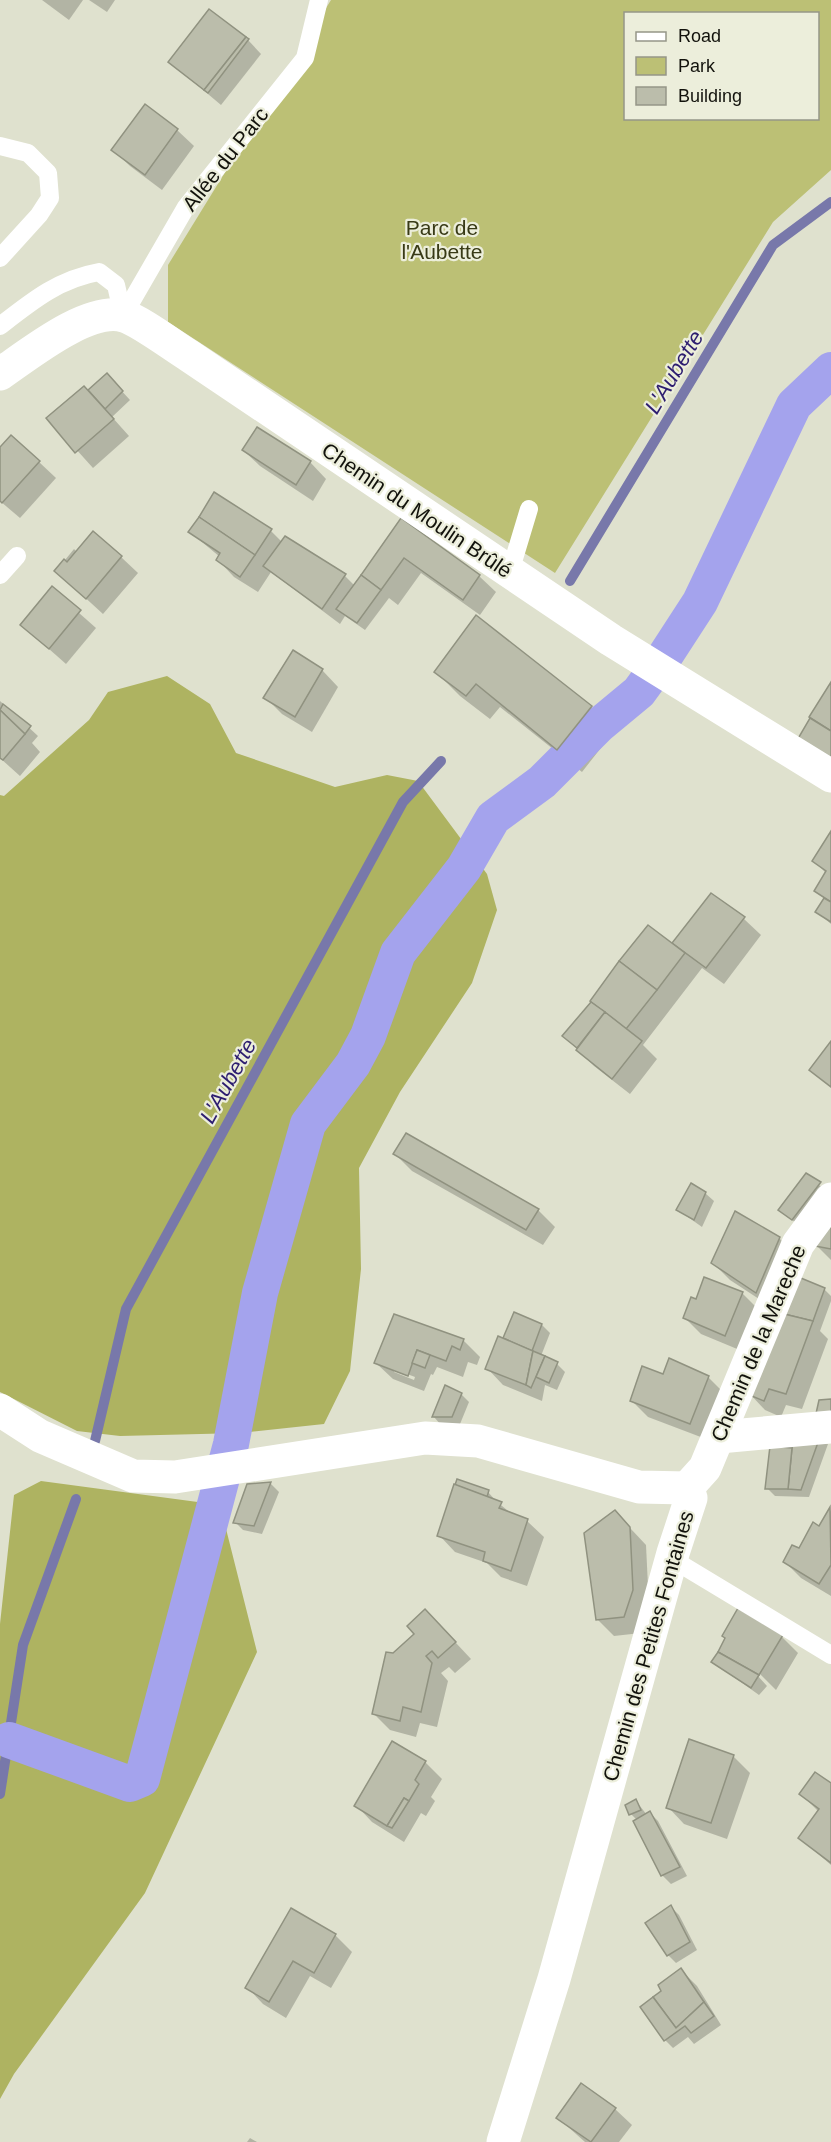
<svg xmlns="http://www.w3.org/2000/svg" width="831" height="2142" font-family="Arial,sans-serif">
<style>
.green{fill:#bcc075;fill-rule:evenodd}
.forest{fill:#aeb361}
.shadow{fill:#0003;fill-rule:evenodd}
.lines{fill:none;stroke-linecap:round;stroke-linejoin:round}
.stream{stroke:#7878aa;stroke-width:10}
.canal{stroke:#a4a3ed;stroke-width:36}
.building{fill:#bbbdab;stroke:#909280;stroke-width:1.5}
.lane{stroke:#fff;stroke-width:18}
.street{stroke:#fff;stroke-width:33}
.labels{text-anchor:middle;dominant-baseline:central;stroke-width:4.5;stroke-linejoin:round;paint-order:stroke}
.street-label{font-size:21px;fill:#12120c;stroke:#eceedb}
.park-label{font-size:21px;fill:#383a16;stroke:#eceedb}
.water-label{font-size:22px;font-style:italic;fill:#2d1d70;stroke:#eceedb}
</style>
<rect width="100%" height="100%" fill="#dfe1ce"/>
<path class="green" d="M331,0H831V170L773,222L555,573L168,322V265ZM626,14H818V118H626Z"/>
<g class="forest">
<path d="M167,676L210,704L236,753L335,787L387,775L418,781L487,874L497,910L472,983L400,1092L359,1168L361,1269L350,1371L324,1424L241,1433L120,1436L77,1431L0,1392V795L4,796L89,720L108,692Z"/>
<path d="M41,1481L220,1505L257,1652L145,1893L14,2074L0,2099V1624L14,1495Z"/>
</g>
<g class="shadow">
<path d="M42,0H83L69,20Z"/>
<path d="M89,0H115L107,12Z"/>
<path d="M248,40L261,54L221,105L170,62Z"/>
<path d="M177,130L194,146L162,190L130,166L113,150Z"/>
<path d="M107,375L130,400L112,417L129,436L93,468L48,418L88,391Z"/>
<path d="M0,449L39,462L56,478L20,518L0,501Z"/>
<path d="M243,450L310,462L326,479L313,501L260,466Z"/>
<path d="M215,494L271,531L282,542L345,576L355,586L402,520L479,576L496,592L480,615L421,573L398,605L389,598L365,630L345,616L340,624L271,572L258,592L234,577L218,560L220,557L190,532Z"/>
<path d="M74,549L77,552L121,557L138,573L103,614L56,571Z"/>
<path d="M52,589L96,628L66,664L22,625Z"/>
<path d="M322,670L338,687L312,732L282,714L265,697Z"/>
<path d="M436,672L591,707L615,730L582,772L500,707L490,719L460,696Z"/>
<path d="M0,701L38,736L32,743L40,752L20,776L0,758Z"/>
<path d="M831,834V924L817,912L825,899L816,891L826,873L814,861Z"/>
<path d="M711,895L744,919L761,935L724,984L702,968L643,1045L657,1059L630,1094L594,1066L564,1036L593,1002L672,945Z"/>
<path d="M407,1135L538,1210L555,1227L543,1245L412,1171L395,1154Z"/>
<path d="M806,1175L828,1192L801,1227L780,1210Z"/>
<path d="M705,1193L714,1201L702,1227L678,1210Z"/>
<path d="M831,1224V1260L817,1246Z"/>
<path d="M779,1238L796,1255L773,1308L730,1280L713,1263Z"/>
<path d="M824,1289L831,1296V1301L820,1331L828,1339L802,1409L786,1405L781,1417L765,1410L749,1393Z"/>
<path d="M742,1293L759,1310L742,1351L701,1334L685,1318L697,1301Z"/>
<path d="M515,1314L542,1325L550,1333L541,1356L557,1364L565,1372L557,1390L545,1385L542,1401L503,1385L487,1368L510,1342L505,1338Z"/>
<path d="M395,1316L464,1341L480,1357L477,1365L468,1362L463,1377L437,1367L433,1375L431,1374L424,1391L393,1379L376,1363ZM394,1369L415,1377L414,1380L394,1372Z"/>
<path d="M663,1376L708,1377L725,1394L706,1439L648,1417L632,1401Z"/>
<path d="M461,1394L469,1402L460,1424L441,1425L434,1417Z"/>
<path d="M794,1439L828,1444L809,1497L775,1496L767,1488L771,1448L793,1450Z"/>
<path d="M271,1484L279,1492L262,1534L243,1530L235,1522L248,1486Z"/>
<path d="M488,1492L496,1501L513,1515L527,1521L544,1537L527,1586L501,1577L487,1563L455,1552L439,1535Z"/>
<path d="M831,1510V1596L801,1578L785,1562L820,1528Z"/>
<path d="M615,1512L646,1545L649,1607L641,1633L614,1636L597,1619Z"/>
<path d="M441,1627L471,1659L455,1673L449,1667L441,1673L448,1681L437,1727L420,1723L416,1737L390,1730L373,1713L393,1655L416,1634Z"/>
<path d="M782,1637L798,1653L776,1690L757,1671V1675L767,1686L759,1695L713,1662Z"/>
<path d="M392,1743L425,1762L442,1779L431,1797L435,1801L426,1816L421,1813L404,1842L372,1822L356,1805Z"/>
<path d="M733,1756L750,1773L727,1839L684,1824L668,1807Z"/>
<path d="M831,1785V1865L800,1838L819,1812L801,1794Z"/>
<path d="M636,1801L647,1815L650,1813L658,1821L687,1876L671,1884L662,1875L637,1820L631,1814Z"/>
<path d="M671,1907L679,1915L697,1950L676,1963L668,1955Z"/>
<path d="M335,1935L352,1952L331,1988L310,1976L286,2018L263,2004L247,1987Z"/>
<path d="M681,1970L697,1986L721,2025L694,2044L688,2037L673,2048L665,2040Z"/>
<path d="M615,2109L632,2125L619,2142H585L558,2118Z"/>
<path d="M250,2138L257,2142H247Z"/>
</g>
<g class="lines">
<g class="stream">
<path d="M570,581L773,245L831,202"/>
<path d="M95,1441L126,1309L403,802L441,761"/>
<path d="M0,1794L23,1645L76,1499"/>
</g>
<path class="canal" d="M9,1740L130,1784L142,1779L231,1444L260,1293L308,1124L353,1064L368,1036L398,953L464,868L493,818L542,782L598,726L639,692L663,659L700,602L794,405L831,370"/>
</g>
<g class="building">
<path d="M209,9L246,37L204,90L168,62Z"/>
<path d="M246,37L249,39L208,93L204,90Z"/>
<path d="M145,104L178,129L145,175L111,150Z"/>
<path d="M107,373L123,391L105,409L88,390Z"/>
<path d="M84,386L114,419L75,453L46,418Z"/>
<path d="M257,427L311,461L296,485L242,450Z"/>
<path d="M11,435L40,461L2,503L0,501V447Z"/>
<path d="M214,492L272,529L255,555L199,517Z"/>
<path d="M199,517L255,555L240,577L216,560L220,553L188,532Z"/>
<path d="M401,518L480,575L463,600L404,558L381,590L361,575Z"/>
<path d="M93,531L122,556L86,599L54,571L64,559L67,562Z"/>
<path d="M285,536L346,574L322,609L263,566Z"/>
<path d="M361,575L381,590L357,623L336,609Z"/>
<path d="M52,586L81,610L49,649L20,625Z"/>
<path d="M476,615L592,706L557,750L476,684L466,696L434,672Z"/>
<path d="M293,650L323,669L295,717L263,698Z"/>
<path d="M831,682V731L809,717Z"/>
<path d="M3,704L31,726L25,734L0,710Z"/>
<path d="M0,710L25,734L3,760L0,758Z"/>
<path d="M810,718L831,731V763L796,742Z"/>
<path d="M831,831V902L814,891L826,871L812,861Z"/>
<path d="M711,893L745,917L706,968L672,943Z"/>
<path d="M824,898L831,902V922L815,912Z"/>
<path d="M648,925L685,953L657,990L619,961Z"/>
<path d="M619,961L657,990L626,1029L590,1001Z"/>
<path d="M591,1002L605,1012L577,1048L562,1036Z"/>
<path d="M605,1012L642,1041L612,1079L576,1050Z"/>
<path d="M831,1041V1087L809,1070Z"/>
<path d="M406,1133L539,1209L526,1230L393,1154Z"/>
<path d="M806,1173L821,1182L792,1220L778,1210Z"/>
<path d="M691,1183L706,1192L694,1220L676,1210Z"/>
<path d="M735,1211L780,1237L756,1293L711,1263Z"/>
<path d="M831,1222V1249L815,1246Z"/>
<path d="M796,1276L825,1288L813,1321L780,1313Z"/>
<path d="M704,1277L743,1292L725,1336L683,1318L691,1297L696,1299Z"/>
<path d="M514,1312L542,1324L532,1351L503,1338Z"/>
<path d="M780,1313L813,1321L786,1394L769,1389L764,1401L747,1394Z"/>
<path d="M394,1314L464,1339L460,1350L452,1346L446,1361L417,1350L408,1376L374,1363Z"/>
<path d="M498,1336L533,1351L526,1385L485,1369Z"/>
<path d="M417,1350L430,1355L425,1368L412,1363Z"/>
<path d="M533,1351L545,1356L531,1388L526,1385Z"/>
<path d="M545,1356L558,1362L549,1383L536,1377Z"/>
<path d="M669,1358L709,1376L690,1424L630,1401L642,1366L663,1374Z"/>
<path d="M445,1385L462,1393L452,1417H432Z"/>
<path d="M831,1399V1416L815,1418L819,1400Z"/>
<path d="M821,1434L801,1490L788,1489L793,1438Z"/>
<path d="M770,1446L792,1448L788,1489H765Z"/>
<path d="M457,1479L489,1490L487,1497L455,1485Z"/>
<path d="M271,1482L254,1526L233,1523L247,1484Z"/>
<path d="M454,1484L502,1502L499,1508L528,1519L511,1571L483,1561L485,1552L437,1536Z"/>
<path d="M830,1507L831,1565L819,1584L783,1562L792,1545L799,1548L813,1522L819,1526Z"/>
<path d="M615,1510L630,1527L633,1590L624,1617L596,1620L584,1533Z"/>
<path d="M738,1608L783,1635L759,1675L718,1652L725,1638L722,1636Z"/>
<path d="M425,1609L456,1642L438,1658L432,1651L426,1656L432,1663L421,1712L403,1707L400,1721L372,1714L386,1652L393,1653L414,1634L407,1626Z"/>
<path d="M718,1652L759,1675L751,1688L711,1662Z"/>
<path d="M689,1739L734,1755L711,1823L666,1808Z"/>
<path d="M392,1741L426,1761L415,1780L419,1784L409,1801L404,1798L387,1826L354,1806Z"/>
<path d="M815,1772L831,1783V1863L798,1838L819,1809L799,1794Z"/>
<path d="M404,1798L409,1801L392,1828L387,1826Z"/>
<path d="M636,1799L641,1810L629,1815L625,1805Z"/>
<path d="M650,1811L680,1867L661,1876L633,1821Z"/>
<path d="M671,1905L690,1942L667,1956L645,1923Z"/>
<path d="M291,1908L336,1934L314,1973L293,1961L269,2002L245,1988Z"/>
<path d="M681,1968L704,2002L676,2028L653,1997L661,1991L658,1985Z"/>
<path d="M653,1997L676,2028L704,2002L714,2016L691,2033L685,2026L664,2041L640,2007Z"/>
<path d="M581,2083L616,2108L591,2142L556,2118Z"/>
</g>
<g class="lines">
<g class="lane">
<path d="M0,146L28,153L48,173L50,198L39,215L0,258"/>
<path d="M123,316L186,207L305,58L319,0"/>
<path d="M0,326C32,301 59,279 99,272L116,285L123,316"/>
<path d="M510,572L529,509"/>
<path d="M0,575L17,556"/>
<path d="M672,1559L831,1655"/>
</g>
<g class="street">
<path d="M0,374C28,355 88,306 124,316C140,321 172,345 188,355L611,640L831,776"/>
<path d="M0,1410L40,1436L133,1476L175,1477L425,1438L478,1441L639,1487L687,1488"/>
<path d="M719,1437L831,1427"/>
<path d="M687,1488L705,1468L798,1244L831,1199"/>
<path d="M503,2142L554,1979L673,1553L691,1498L687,1488"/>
</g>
</g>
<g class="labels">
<g class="street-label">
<text transform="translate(225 159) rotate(-52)">Allée du Parc</text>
<text transform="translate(417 510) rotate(34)">Chemin du Moulin Brûlé</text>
<text transform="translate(758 1343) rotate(-67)">Chemin de la Mareche</text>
<text transform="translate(648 1646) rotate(-74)">Chemin des Petites Fontaines</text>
</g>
<g class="park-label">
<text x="442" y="227">Parc de<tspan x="442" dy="24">l'Aubette</tspan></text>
</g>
<g class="water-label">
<text transform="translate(674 372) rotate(-59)">L'Aubette</text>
<text transform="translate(228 1081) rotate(-61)">L'Aubette</text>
</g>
</g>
<rect x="624" y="12" width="195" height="108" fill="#eceedb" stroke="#959688" stroke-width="1.5"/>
<rect x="636" y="32" width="30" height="9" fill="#ffffff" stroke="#959688" stroke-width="1.5"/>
<text x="678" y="42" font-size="18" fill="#12120c">Road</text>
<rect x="636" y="57" width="30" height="18" fill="#bcc075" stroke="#959688" stroke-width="1.5"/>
<text x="678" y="72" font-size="18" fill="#12120c">Park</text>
<rect x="636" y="87" width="30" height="18" fill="#bbbdab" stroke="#959688" stroke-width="1.5"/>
<text x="678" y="102" font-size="18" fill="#12120c">Building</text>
</svg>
